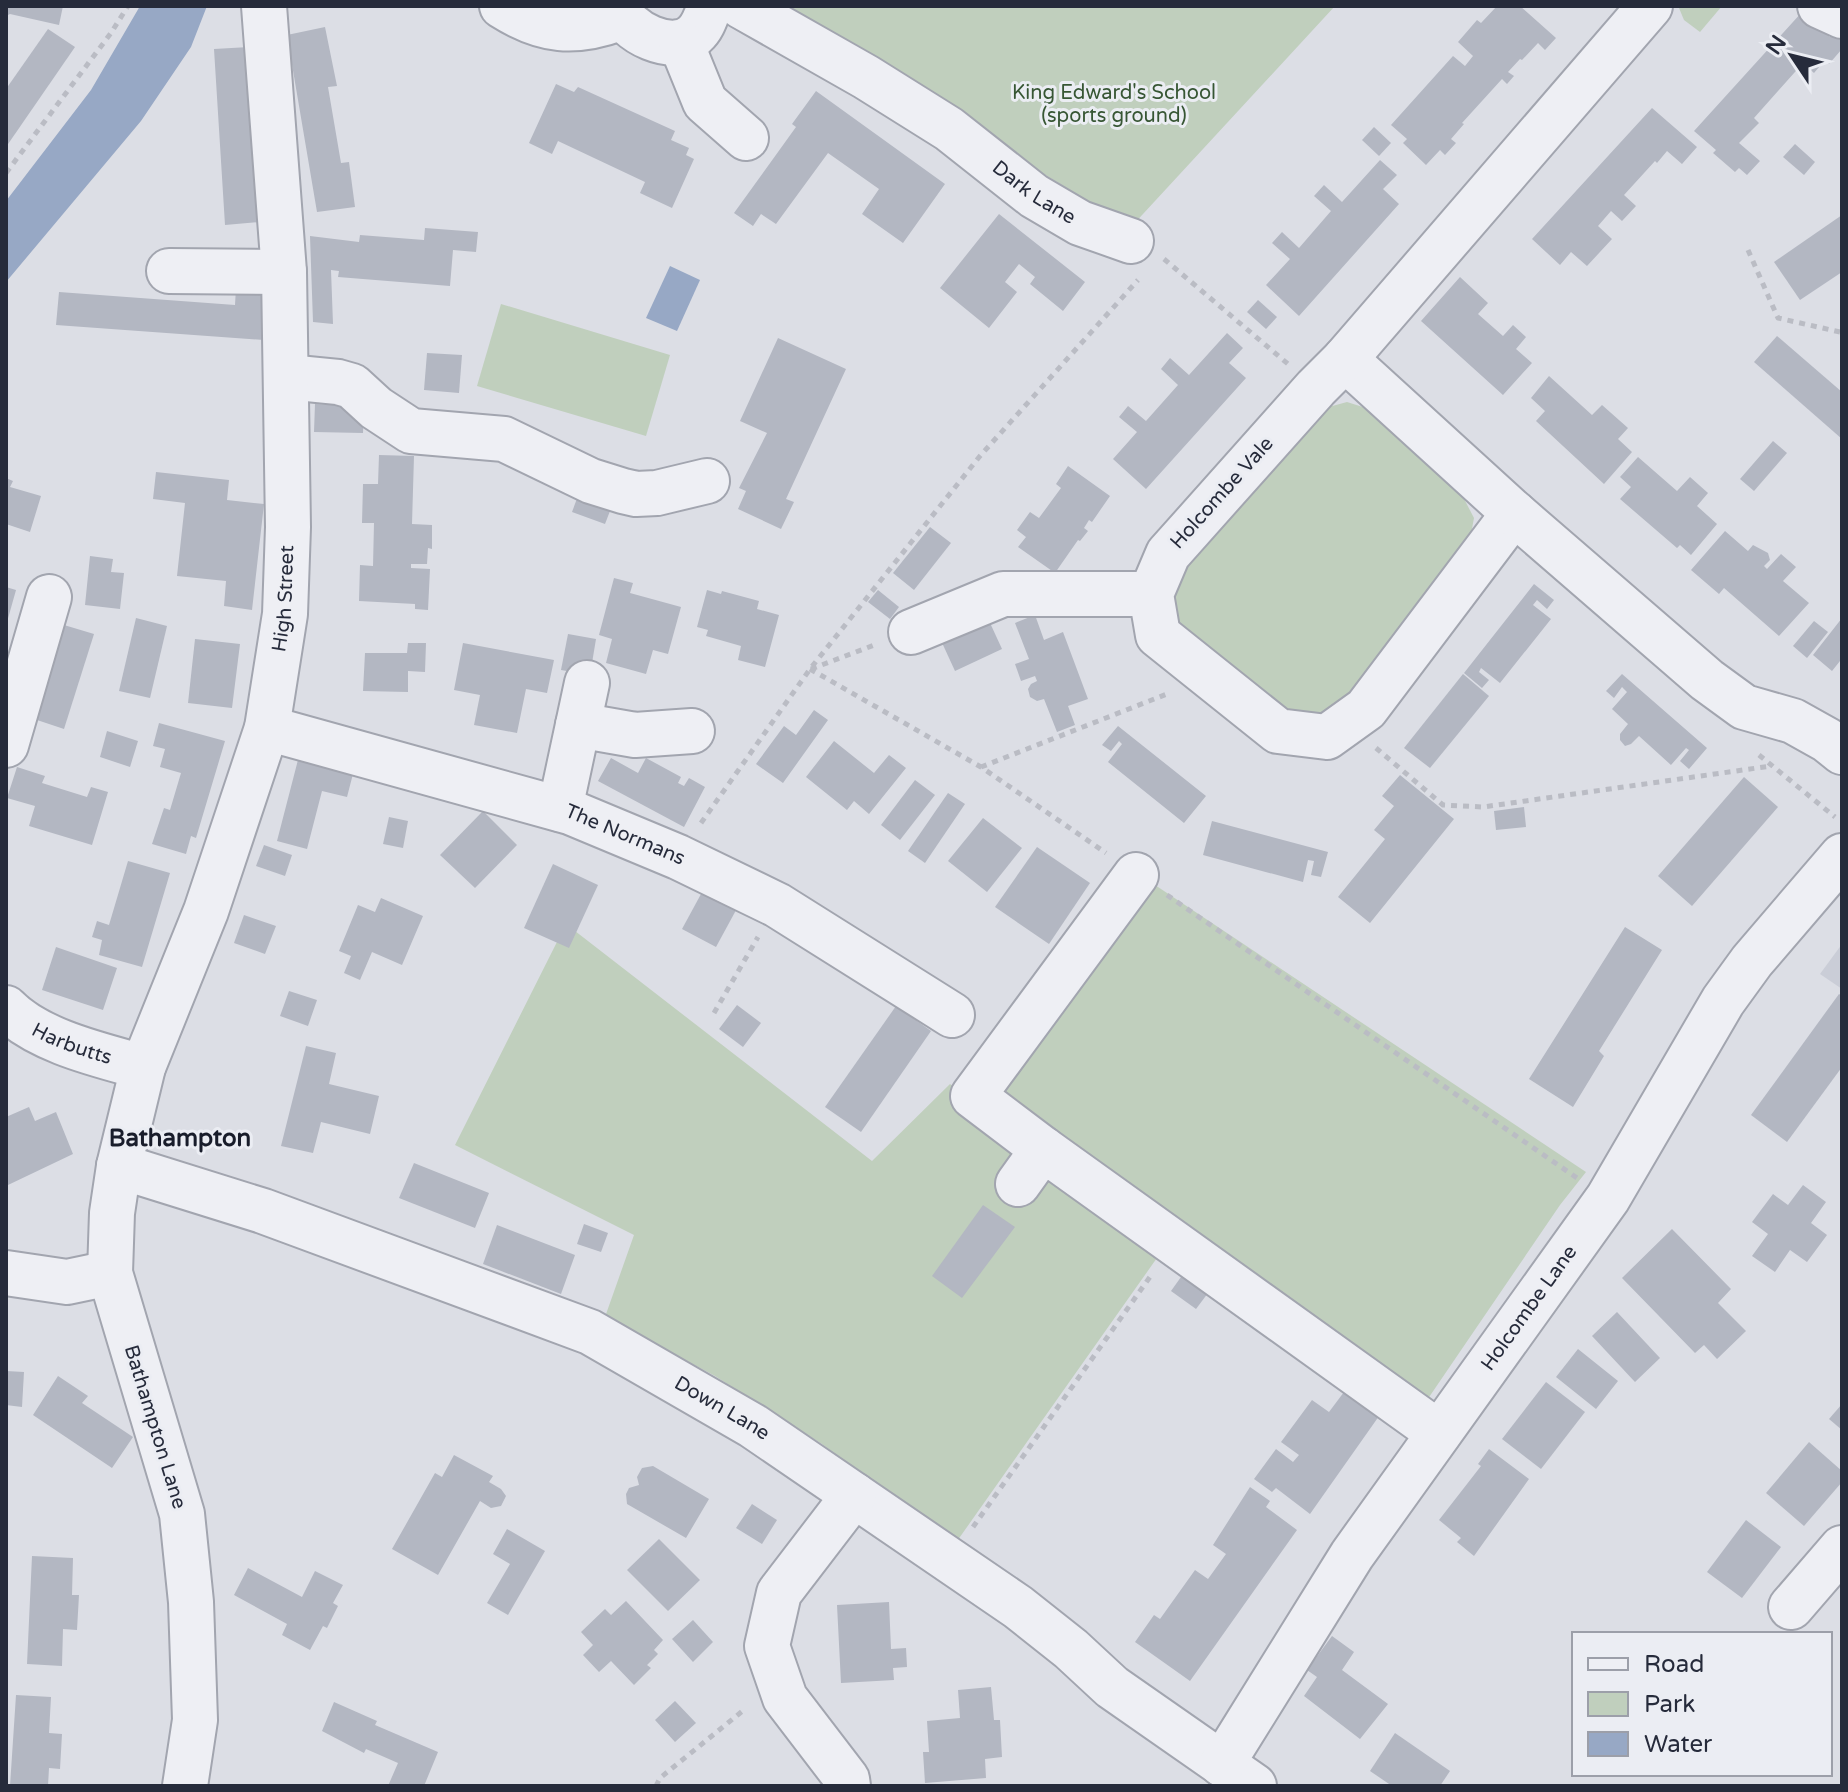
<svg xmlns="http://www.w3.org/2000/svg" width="1848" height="1792" font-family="'Varela Round',sans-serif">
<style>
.built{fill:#cacdd7}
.green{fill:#c0cfbd}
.water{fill:#97a8c5}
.building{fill:#b3b7c2}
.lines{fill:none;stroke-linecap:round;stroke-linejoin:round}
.minor-casing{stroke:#a2a5af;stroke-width:48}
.path{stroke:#babcc4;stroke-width:5;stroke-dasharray:6 6;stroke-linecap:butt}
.minor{stroke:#eeeff4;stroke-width:44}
.labels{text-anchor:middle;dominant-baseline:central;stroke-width:6;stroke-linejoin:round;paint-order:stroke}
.park-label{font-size:20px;fill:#375634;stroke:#ebedf3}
.street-label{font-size:20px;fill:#262b3b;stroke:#ebedf3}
.quarter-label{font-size:24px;font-weight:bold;fill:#191d2b;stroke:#ebedf3}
</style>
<rect width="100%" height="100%" fill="#dcdee5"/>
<path class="built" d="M1842,944V989L1820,974Z"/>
<g class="green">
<path d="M750,6H1335L1131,227L871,69Z"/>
<path d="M1681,6H1722L1700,32L1684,20L1679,8Z"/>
<path d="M501,304L670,355L646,436L477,386Z"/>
<path d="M1347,402L1369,409L1461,493L1474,518L1469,545L1355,698L1323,721L1284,716L1173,626L1163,596L1181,562L1325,408Z"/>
<path d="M1140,875L1586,1172L1560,1205L1423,1406L977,1092Z"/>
<path d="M566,924L872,1161L950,1084L1005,1126L1011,1158L1042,1177L1069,1175L1164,1248L955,1544L822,1444L715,1376L605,1317L634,1235L455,1145Z"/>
</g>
<g class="water">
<path d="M140,6H207L191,47L141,121L6,282V201L91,90Z"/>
<path d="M670,266L700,280L677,331L646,318Z"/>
</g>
<g class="building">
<path d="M6,6H63L59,25L10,14L6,16Z"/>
<path d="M1497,6H1520L1556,38L1545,50L1538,43L1522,60L1520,59L1508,72L1514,76L1507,84L1502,79L1462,123L1464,124L1451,139L1456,143L1445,155L1440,150L1426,165L1403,143L1407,139L1391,125L1453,56L1465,66L1473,56L1458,42L1477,20L1481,23Z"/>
<path d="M1802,12L1830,37L1834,32L1842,39V49L1829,64L1825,60L1814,73L1803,63L1754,118L1759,123L1739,143L1760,161L1747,175L1739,168L1735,172L1713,153L1716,150L1694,131Z"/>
<path d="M325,27L337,86L328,87L341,163L349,162L355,207L317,212L287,35Z"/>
<path d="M48,29L75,47L6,147V89Z"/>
<path d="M249,47L260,222L225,225L214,49Z"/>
<path d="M556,84L574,92L578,87L675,131L671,140L689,148L686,155L694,159L672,208L640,193L645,182L558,141L552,154L529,143Z"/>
<path d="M816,91L945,184L903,243L862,214L879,189L828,153L776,224L761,214L753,226L734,213L796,127L792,124Z"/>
<path d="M1652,108L1697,147L1682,164L1667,151L1657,163L1655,161L1624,195L1636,206L1622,221L1611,211L1598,226L1612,239L1587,266L1571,252L1560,265L1532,239Z"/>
<path d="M1374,127L1391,143L1379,156L1362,140Z"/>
<path d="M1795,144L1815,162L1804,175L1783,157Z"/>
<path d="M1380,160L1397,175L1383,189L1399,204L1299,316L1266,285L1290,259L1272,243L1282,232L1299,248L1331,211L1314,196L1324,185L1342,202Z"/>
<path d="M999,214L1085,282L1063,311L1030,284L1035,277L1019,264L1005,282L1017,292L989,328L940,288Z"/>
<path d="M1842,215V272L1800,300L1774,262Z"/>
<path d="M425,228L478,232L476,252L453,250L450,286L338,277L339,271L331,270L333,324L313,322L310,236L359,242L360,235L424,240Z"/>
<path d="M1460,277L1488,303L1478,314L1503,336L1513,325L1526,337L1516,349L1532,363L1503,395L1421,321Z"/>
<path d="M236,288L267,290L264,340L56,325L59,292L235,305Z"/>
<path d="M1258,300L1277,317L1266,329L1247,312Z"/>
<path d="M1227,333L1243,348L1229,363L1246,378L1146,489L1113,459L1137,432L1119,417L1128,406L1146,421L1178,385L1161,369L1170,358L1189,375Z"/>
<path d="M1777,336L1842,392V439L1754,362Z"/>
<path d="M778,338L846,369L786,499L794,502L781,529L738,509L746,491L739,488L767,433L740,421Z"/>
<path d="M427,353L462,355L459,393L424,390Z"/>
<path d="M1549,376L1592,415L1602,405L1628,428L1618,439L1632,452L1604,484L1536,421L1545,411L1531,398Z"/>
<path d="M315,404L364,406L363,433L314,432Z"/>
<path d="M1773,441L1787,453L1754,491L1740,479Z"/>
<path d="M379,455L414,456L412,524L432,525V549L428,548L427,564H411V568L430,569L428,610L415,609V604L359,601L360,565L373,566L374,523H362L363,484H378Z"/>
<path d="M1638,457L1677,491L1690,477L1708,493L1697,506L1717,524L1691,555L1680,545L1677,548L1620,499L1631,487L1620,477Z"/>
<path d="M1068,466L1110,496L1092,522L1089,520L1084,528L1088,531L1080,541L1078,540L1055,573L1018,547L1026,537L1017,530L1030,512L1039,518L1061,488L1056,484Z"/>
<path d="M156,472L229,480L227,500L264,504L252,610L224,606L226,581L177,576L185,503L153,499Z"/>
<path d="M6,478L13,481L10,487L41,496L30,532L6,524Z"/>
<path d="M582,485L615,498L605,524L572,512Z"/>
<path d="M930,527L951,543L914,590L893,573Z"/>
<path d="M1725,531L1748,551L1753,545L1768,553L1770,560L1764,566L1767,569L1781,554L1796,567L1783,581L1809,603L1779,636L1724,588L1719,594L1691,570Z"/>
<path d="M90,556L113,559L111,572L124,573L120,609L85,605Z"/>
<path d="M614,578L633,583L630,593L681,607L668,654L653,650L646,674L606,663L612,639L599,635Z"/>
<path d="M1534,584L1554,600L1547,609L1537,600L1533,605L1551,619L1500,683L1481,668L1479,672L1489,680L1482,688L1464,673Z"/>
<path d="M6,587L16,590L7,622H6Z"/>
<path d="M707,590L721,594L722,591L759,601L757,609L779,615L765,667L738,660L741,646L706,636L708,630L697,627Z"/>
<path d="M878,590L899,607L890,619L868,602Z"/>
<path d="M985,612L1002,649L955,671L938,634Z"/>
<path d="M1035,615L1044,640L1063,632L1088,699L1068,706L1075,725L1057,732L1044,699L1037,701L1030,697L1028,689L1031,684L1037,681L1035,676L1021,681L1015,664L1029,659L1015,623Z"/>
<path d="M136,618L167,626L150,698L119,691Z"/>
<path d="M1842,618V663L1840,661L1832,671L1813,655Z"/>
<path d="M1814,621L1828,632L1807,658L1793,646Z"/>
<path d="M64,625L94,634L64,729L34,719Z"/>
<path d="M568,634L596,639L590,675L561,670Z"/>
<path d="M195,639L240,644L232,708L188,703Z"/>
<path d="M408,643H426L425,672L408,671V692L363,691L365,653H407Z"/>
<path d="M463,643L554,660L547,693L526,689L517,733L474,725L480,695L454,690Z"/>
<path d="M1463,674L1489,696L1430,768L1404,748Z"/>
<path d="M1622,674L1707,748L1689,769L1680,761L1689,750L1686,748L1671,765L1639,736L1631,744L1625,746L1620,740V734L1628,724L1612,709L1627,692L1622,687L1614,698L1606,691Z"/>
<path d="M814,710L828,720L783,783L756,764L784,726L796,735Z"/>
<path d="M159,723L225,741L196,838L191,836L186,854L152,844L164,808L170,810L181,773L160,767L165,749L153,746Z"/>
<path d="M1118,726L1206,796L1184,823L1108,762L1122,744L1119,741L1111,751L1102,745Z"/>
<path d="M107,731L138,741L130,767L100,757Z"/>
<path d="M834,741L874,773L889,755L906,768L869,814L854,801L847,810L806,777Z"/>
<path d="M299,756L354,770L347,797L322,791L307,849L277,841Z"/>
<path d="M611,758L638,773L646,758L681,777L678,783L684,786L689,778L705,787L684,827L598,781Z"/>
<path d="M17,767L45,776L42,783L87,797L91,787L108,792L92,845L29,826L35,806L7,798Z"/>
<path d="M1400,775L1454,819L1370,923L1338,897L1385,839L1374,830L1394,806L1382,796Z"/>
<path d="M1744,777L1778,807L1692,906L1658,876Z"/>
<path d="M915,780L935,795L900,840L881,825Z"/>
<path d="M948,793L965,804L925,863L908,851Z"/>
<path d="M1524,807L1526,827L1496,830L1494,811Z"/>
<path d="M483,811L517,845L475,888L440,855Z"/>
<path d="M389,817L408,821L403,848L383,844Z"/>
<path d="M983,818L1022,848L987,892L948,861Z"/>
<path d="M1212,821L1328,852L1321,877L1311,875L1314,861L1308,860L1303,882L1203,855Z"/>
<path d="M264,845L292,855L285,876L256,866Z"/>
<path d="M1037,847L1090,883L1049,944L995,907Z"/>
<path d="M128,861L170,873L142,967L99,955L102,940L92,937L97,921L109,925Z"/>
<path d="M553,864L598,885L569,948L524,928Z"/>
<path d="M707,883L741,901L716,947L682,929Z"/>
<path d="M381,898L423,916L402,965L372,952L360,980L344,973L351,956L339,951L358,905L375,912Z"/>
<path d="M244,915L276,926L265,954L234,943Z"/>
<path d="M1625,927L1662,950L1599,1051L1604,1056L1573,1107L1529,1079Z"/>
<path d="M56,947L117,968L103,1010L42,990Z"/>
<path d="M289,991L317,1000L308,1026L280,1016Z"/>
<path d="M1839,994L1842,996V1067L1787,1142L1751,1115Z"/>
<path d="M737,1005L761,1023L743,1047L719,1029Z"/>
<path d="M896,1006L931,1031L861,1132L825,1107Z"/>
<path d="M306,1046L336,1053L329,1084L379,1096L370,1134L321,1122L313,1153L281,1146Z"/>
<path d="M29,1107L35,1121L56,1112L73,1154L8,1185L6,1180V1117Z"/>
<path d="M414,1163L489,1193L475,1228L399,1198Z"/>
<path d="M1803,1185L1826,1202L1811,1223L1827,1235L1807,1262L1790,1250L1775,1272L1752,1256L1768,1234L1752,1222L1773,1194L1788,1205Z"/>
<path d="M983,1205L1015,1227L962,1298L932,1276Z"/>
<path d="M584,1224L608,1233L601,1252L577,1244Z"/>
<path d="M497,1225L575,1255L561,1294L483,1264Z"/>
<path d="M1672,1229L1731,1289L1718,1303L1746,1331L1717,1359L1704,1345L1695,1353L1622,1278Z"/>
<path d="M1186,1270L1211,1289L1196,1309L1171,1291Z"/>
<path d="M1617,1312L1660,1358L1635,1382L1592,1336Z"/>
<path d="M1578,1349L1618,1381L1596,1409L1556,1377Z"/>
<path d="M6,1371L24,1372L22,1407L6,1405Z"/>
<path d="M58,1376L88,1396L82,1403L133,1437L112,1468L33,1415Z"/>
<path d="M1546,1382L1585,1412L1541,1469L1502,1439Z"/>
<path d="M1350,1384L1384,1409L1310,1514L1276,1488L1272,1492L1254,1479L1276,1449L1293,1462L1299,1455L1281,1442L1312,1400L1329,1412Z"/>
<path d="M1842,1404V1430L1829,1419Z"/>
<path d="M1809,1442L1842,1471V1482L1804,1526L1766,1493Z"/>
<path d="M1489,1449L1529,1479L1474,1556L1457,1542L1461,1538L1439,1520L1481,1466L1478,1464Z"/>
<path d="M454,1455L493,1476L489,1482L501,1489L506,1496L501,1506L491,1508L480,1501L438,1575L392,1549L435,1473L442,1477Z"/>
<path d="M653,1466L709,1499L686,1538L627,1504L626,1494L629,1488L639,1485L637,1477L642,1468Z"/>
<path d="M1250,1487L1270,1501L1266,1507L1297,1530L1190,1681L1135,1642L1154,1615L1160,1619L1195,1570L1208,1579L1226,1554L1213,1545Z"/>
<path d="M752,1504L777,1520L762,1544L736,1528Z"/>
<path d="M1746,1520L1781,1547L1742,1598L1707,1572Z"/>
<path d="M507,1529L545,1551L508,1615L487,1603L510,1564L493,1554Z"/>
<path d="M659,1539L700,1580L668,1611L627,1570Z"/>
<path d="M32,1556L73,1558L72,1595H79L77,1630L63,1629L62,1666L27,1664Z"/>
<path d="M248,1568L302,1597L315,1571L343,1585L333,1603L338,1606L327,1628L323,1626L310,1650L282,1635L287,1624L234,1595Z"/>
<path d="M626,1601L663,1640L654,1650L658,1654L647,1665L651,1668L634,1685L611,1661L599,1672L583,1655L593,1645L581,1632L605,1609L611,1615Z"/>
<path d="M889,1602L891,1649L906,1648L907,1667L893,1668L894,1680L841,1683L837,1605Z"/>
<path d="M693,1620L713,1642L693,1662L672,1639Z"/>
<path d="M1332,1636L1354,1652L1342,1670L1388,1704L1360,1739L1304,1696L1317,1677L1307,1670Z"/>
<path d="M991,1687L994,1720H1000L1002,1757L985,1759L986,1778L925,1783L923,1752H929L927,1721L960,1718L958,1690Z"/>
<path d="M16,1695L51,1697L49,1733L62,1734L60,1769L49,1768L48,1786H10Z"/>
<path d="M675,1701L696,1723L675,1742L655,1720Z"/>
<path d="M334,1702L377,1721L375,1725L438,1752L424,1786H388L398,1763L366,1749L364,1753L322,1731Z"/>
<path d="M1395,1733L1450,1771L1440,1786H1392L1370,1771Z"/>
</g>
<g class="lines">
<g class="minor-casing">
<g id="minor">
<path d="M502,6C543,32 575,35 620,18"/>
<path d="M617,6C625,32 674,56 695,34C703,27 706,16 710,6"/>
<path id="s1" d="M741,6L866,77L949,129L1034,196L1080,223L1131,241"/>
<path d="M1820,6L1842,16"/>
<path d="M681,43L705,102L746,138"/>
<path d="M169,271L284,272"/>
<path d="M1345,359L1514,513L1366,709L1327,737L1278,731L1158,635L1151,594L1168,554L1316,388Z"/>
<path d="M1345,359L1650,6"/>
<path d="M287,377L338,382L352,386L376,408L411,431L504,439L591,481L623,491L636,494L657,493L707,481"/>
<path d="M1514,513L1707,680L1744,707L1793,721L1827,740L1842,752"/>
<path d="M911,632L1003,594H1151"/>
<path d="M578,725L635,735L692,731"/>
<path id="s2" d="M267,728L570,812L678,857L777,905L952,1015"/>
<path d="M6,745L49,597"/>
<path d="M560,809L587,683"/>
<path id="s3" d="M6,1008C38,1041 100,1055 143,1067"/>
<path d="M1043,1149L973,1096L1136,875"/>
<path id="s4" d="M119,1166L263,1211L590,1332L753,1426L1018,1607L1071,1649L1112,1687L1254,1786"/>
<path d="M1018,1184L1043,1149L1439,1433"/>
<path d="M6,1273L67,1282L110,1273"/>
<path d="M1791,1607L1842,1548"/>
<path id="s5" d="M1222,1764L1352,1555L1608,1198L1723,1001L1752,961L1842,856"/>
<path id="s6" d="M185,1786L195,1720L191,1602L182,1514L110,1273L112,1213L119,1166L143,1067L206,911L267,728L285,614L288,527L284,272L264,6"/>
<path d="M848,1786L847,1779L785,1698L767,1646L779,1593L854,1495"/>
</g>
</g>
<g class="path">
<path d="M6,173L111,33L128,6"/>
<path d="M1748,250L1778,318L1840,332"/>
<path d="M1164,259L1288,364"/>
<path d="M810,669L981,767L1106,853"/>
<path d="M811,669L877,644"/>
<path d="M1376,748L1443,805L1483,807L1771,766"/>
<path d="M1759,755L1835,817"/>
<path d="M981,767L1167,694"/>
<path d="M701,823L810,669L980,456L1138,280"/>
<path d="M1167,895L1577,1178"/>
<path d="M714,1013L758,937"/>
<path d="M973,1527L1152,1274"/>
<path d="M656,1786L660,1778L745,1709"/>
</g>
<use href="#minor" class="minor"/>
</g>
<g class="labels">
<g class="park-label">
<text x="1114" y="93">King Edward's School<tspan x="1114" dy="23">(sports ground)</tspan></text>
</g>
<g class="street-label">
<text stroke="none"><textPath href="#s1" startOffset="348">Dark Lane</textPath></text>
<text transform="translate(1222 493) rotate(-48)">Holcombe Vale</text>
<text stroke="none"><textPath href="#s6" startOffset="1226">High Street</textPath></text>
<text stroke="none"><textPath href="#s2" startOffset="374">The Normans</textPath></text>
<text stroke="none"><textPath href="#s3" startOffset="76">Harbutts</textPath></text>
<text stroke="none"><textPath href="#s5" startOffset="550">Holcombe Lane</textPath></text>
<text stroke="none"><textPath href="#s4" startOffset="652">Down Lane</textPath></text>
<text transform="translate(155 1427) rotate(73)">Bathampton Lane</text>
</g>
<g class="quarter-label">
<text x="180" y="1138">Bathampton</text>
</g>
</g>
<rect width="1848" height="1792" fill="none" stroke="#262b3b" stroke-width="16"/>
<rect x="1572" y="1632" width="260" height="144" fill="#ebedf3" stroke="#9c9fa9" stroke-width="2"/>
<rect x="1588" y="1658" width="40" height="12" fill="#eeeff4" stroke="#9c9fa9" stroke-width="2"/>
<text x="1644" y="1672" font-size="24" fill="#262b3b">Road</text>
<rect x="1588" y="1692" width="40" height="24" fill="#c0cfbd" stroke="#9c9fa9" stroke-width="2"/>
<text x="1644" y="1712" font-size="24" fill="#262b3b">Park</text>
<rect x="1588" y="1732" width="40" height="24" fill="#97a8c5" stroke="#9c9fa9" stroke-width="2"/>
<text x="1644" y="1752" font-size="24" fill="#262b3b">Water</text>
<g transform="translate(1792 56) rotate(305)" stroke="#ebedf3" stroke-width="6" paint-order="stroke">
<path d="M0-6L14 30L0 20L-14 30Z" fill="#262b3b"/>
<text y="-12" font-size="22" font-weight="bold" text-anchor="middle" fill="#262b3b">N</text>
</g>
</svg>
